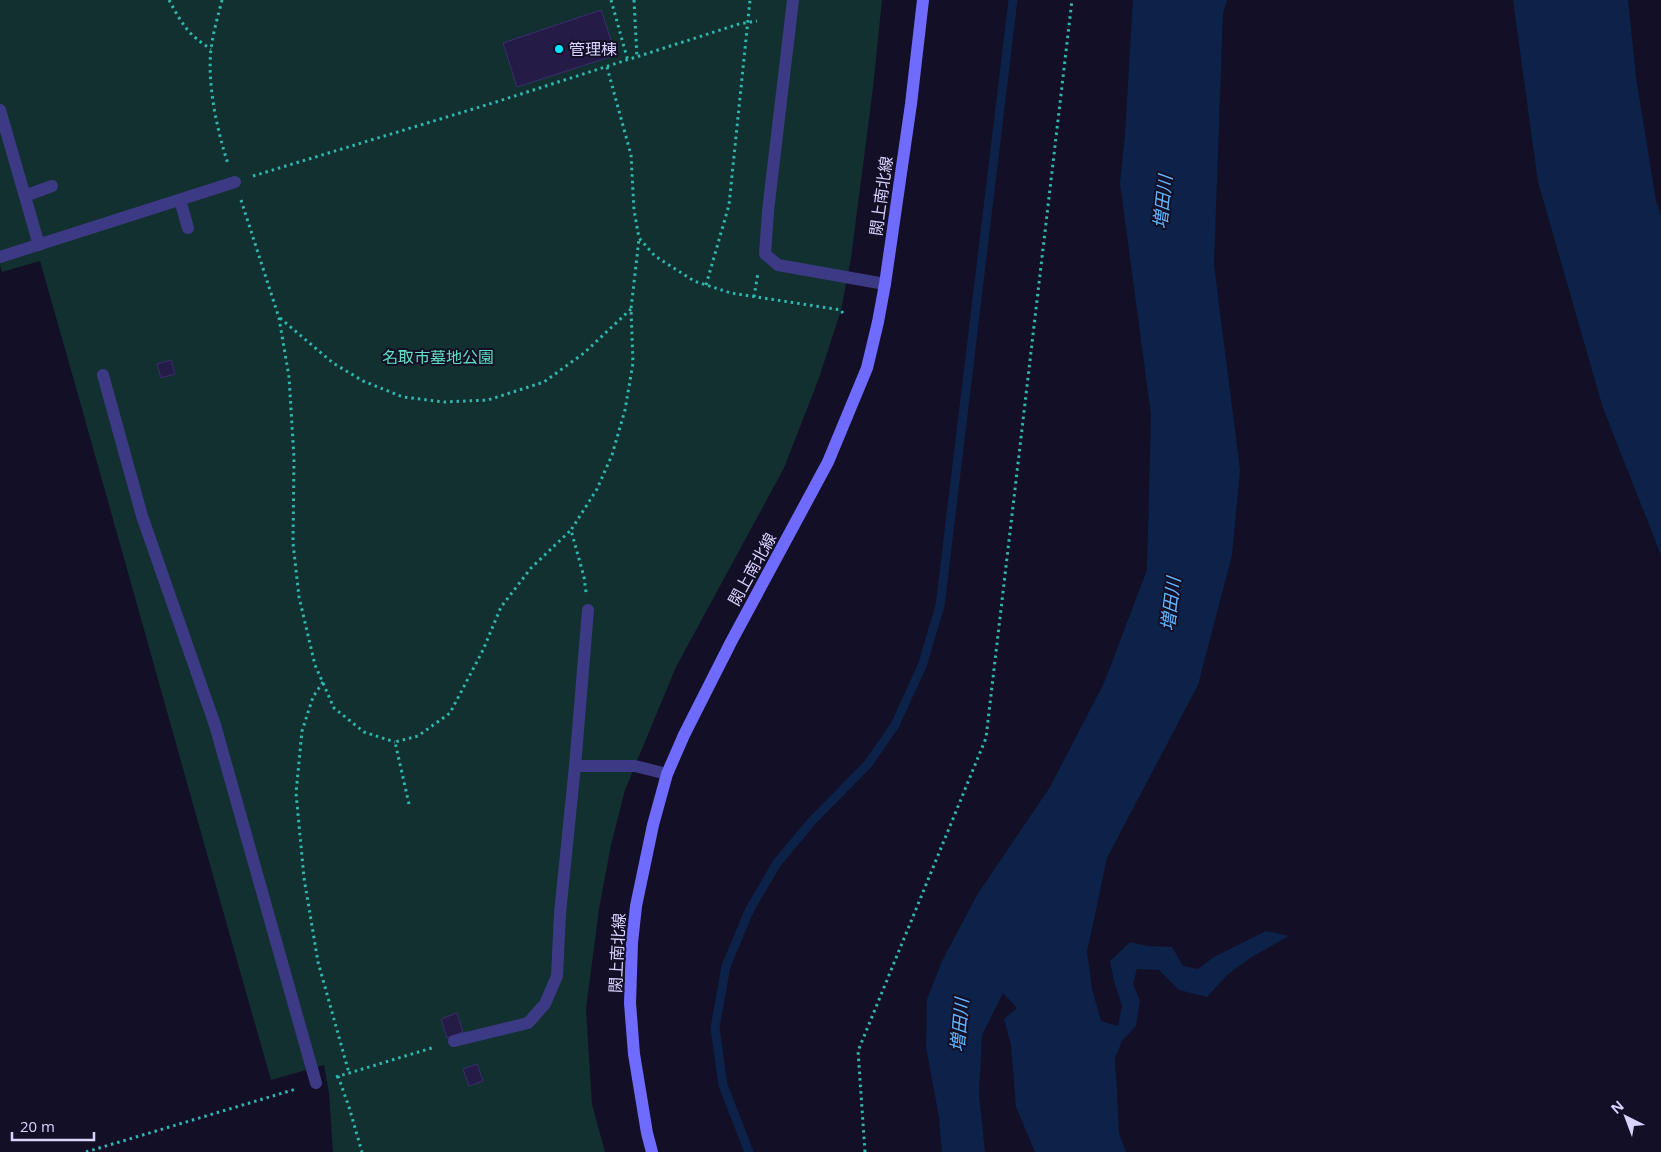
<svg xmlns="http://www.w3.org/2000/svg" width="1661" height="1152" font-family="'Open Sans','Noto Sans JP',sans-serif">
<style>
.green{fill:#12302f}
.water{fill:#0c2248}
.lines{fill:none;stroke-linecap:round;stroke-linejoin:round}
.stream{stroke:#0c2248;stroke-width:9}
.building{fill:#241b47;stroke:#3b2d73}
.path{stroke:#2fb8b0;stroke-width:3;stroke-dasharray:2.5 4;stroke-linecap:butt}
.lane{stroke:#3d3a85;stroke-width:12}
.secondary{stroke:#6f6bff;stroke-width:12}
.poi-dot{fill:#00e5ff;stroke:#130f26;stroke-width:2}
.labels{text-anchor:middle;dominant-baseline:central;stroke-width:4;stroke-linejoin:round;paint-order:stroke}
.poi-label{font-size:16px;fill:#d9d4ff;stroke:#130f26;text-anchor:start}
.street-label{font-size:16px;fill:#d9d4ff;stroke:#130f26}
.park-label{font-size:16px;fill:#5fe0c0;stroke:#130f26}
.water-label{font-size:18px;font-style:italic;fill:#62b6ff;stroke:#130f26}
</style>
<rect width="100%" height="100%" fill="#130f26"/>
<path class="green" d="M0,0H882L873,88L851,258L841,310L819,378L784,468L676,667L625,790L611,845L599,909L586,1009L592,1104L605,1152H333L329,1093L324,1065L271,1080C193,807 118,534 40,261L2,272L0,266Z"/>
<g class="water">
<path d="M1133,0H1227L1223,13L1214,265L1240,470L1232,555L1198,685L1107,858L1087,952L1092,989L1101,1021L1118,1026L1122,1006L1114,981L1110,961L1130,942L1147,946L1172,947L1183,966L1198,969L1214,957L1266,931L1289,936L1250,958L1227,975L1207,997L1179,990L1159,970L1137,969L1133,984L1140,1001L1136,1026L1122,1041L1115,1058L1119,1133L1126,1152H1035L1016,1107L1011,1045L1004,1019L1017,1008L1003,993L982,1035L979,1094L985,1152H942L939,1117L926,1047L927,999L942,961L977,895L1050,787L1104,683L1147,570L1151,415L1120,183L1125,134Z"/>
<path d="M1513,0H1628L1636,77L1656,201L1661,216V555L1603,408L1538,182Z"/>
</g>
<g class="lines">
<path class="stream" d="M749,1152L723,1085L715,1028L726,966L750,909L777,863L812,821L868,764L895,725L922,666L940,606L1013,0"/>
</g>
<g class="building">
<path d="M601,10L616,55L517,87L503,43Z"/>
<path d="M171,360L175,374L161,378L157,364Z"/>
<path d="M457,1013L463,1032L447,1038L441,1019Z"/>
<path d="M477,1064L483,1081L469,1086L463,1069Z"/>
</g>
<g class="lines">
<g class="path">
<path d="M169,0C182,24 188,35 211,49"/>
<path d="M222,0C218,16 213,33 211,49C207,84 217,130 228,164"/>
<path d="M611,0L628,61"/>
<path d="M634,0L637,58"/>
<path d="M607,67L631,155L634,210L639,238L655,256L694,281L731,293L841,310L844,315"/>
<path d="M253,176L496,102L739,24L757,21"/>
<path d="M241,200L279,318L289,377L294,458L293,543L299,597L315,665L334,708L364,732L395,742"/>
<path d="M706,285L729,205L750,0"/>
<path d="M754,297L758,273"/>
<path d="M280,318L333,363L363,381L403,397L444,402L488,400L544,382L584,353L631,309"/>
<path d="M586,592L584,577L571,530L597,489L612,455L625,410L633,363L631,309L639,239"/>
<path d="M323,682L313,697L302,731L296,793L304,878L318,962L349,1073"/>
<path d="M409,804L395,742L418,736L450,713L483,650L501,607L531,568L571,530"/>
<path d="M338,1076L349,1107L362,1152"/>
<path d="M336,1077L435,1047"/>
<path d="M86,1152L296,1089"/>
<path d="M865,1152L858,1051L986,738L1072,0"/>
</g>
<g class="lane">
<path d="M793,0L768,211L765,254L778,265L885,284"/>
<path d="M0,110L39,245"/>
<path d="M25,196L52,186"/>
<path d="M180,200L188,228"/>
<path d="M0,257L235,182"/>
<path d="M103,375L142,516L215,725L316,1083"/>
<path d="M575,766L588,610"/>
<path d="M454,1041L528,1023L545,1004L557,976L560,913L575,766H635L667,774"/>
</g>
<path class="secondary" d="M652,1152L647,1133L634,1054L630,1003L632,943L636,906L653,825L667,774L684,735L731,642L828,462L867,368L878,322L885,284L911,104L923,0"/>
</g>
<circle class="poi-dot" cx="559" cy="49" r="5"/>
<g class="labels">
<g class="poi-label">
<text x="569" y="49">管理棟</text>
</g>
<g class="street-label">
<text transform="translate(881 196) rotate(-82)">閖上南北線</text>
<text transform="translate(752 569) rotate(-61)">閖上南北線</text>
<text transform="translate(617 953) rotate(-87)">閖上南北線</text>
</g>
<g class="park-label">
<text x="438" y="357">名取市墓地公園</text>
</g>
<g class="water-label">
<text transform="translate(1162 202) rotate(-84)">増田川</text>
<text transform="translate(1170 604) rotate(-83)">増田川</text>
<text transform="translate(959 1025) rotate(-85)">増田川</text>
</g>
</g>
<g transform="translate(1626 1117) rotate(318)" stroke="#130f26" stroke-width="4" paint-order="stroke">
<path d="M0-4L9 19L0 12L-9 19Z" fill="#d9d4ff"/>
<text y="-8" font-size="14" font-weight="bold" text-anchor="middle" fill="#d9d4ff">N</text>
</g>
<path d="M12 1132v8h82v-8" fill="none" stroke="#d9d4ff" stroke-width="2.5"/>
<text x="20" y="1132" font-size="15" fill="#d9d4ff" stroke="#130f26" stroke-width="4" paint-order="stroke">20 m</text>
</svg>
